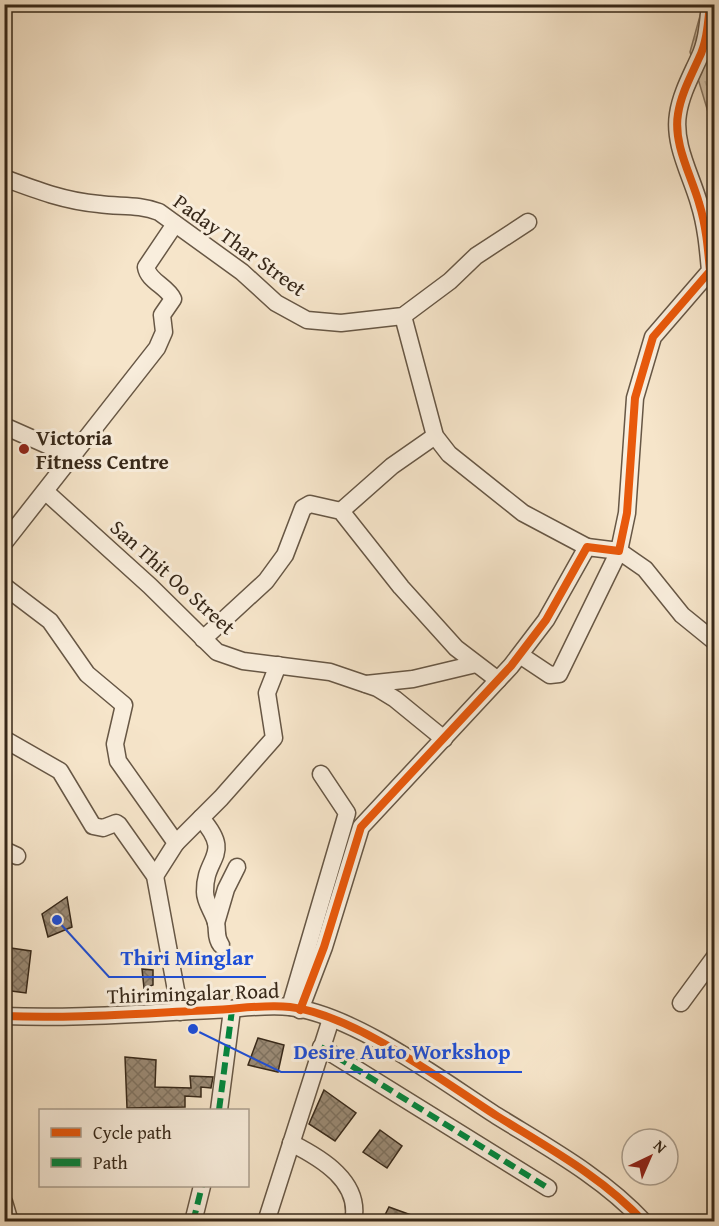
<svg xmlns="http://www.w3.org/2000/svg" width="719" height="1226" font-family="'Gentium Book Plus',serif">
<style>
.grass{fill:url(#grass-tufts);stroke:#867662;stroke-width:1.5}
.building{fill:url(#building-cross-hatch);stroke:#372819;stroke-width:1.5}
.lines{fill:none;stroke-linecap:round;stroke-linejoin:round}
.minor-casing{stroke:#675745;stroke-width:19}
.minor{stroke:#f9eedd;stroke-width:16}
.quiet{stroke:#00873e;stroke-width:6;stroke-dasharray:12 6;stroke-linecap:butt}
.cycleway-casing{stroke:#f9eedd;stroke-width:11}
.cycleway{stroke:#e8590c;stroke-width:8}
.poi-dot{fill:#8f2418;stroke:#f9eedd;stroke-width:2}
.labels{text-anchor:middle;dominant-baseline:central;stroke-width:6;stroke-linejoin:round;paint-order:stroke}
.street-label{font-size:21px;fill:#372819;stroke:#f9eedd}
.poi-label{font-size:21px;font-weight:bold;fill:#372819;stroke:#f9eedd;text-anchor:start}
.leader{fill:none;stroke:#1d4ed8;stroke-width:2}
.callout-dot{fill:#1d4ed8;stroke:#f9eedd;stroke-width:2}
.callout-label{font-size:22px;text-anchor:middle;font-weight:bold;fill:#1d4ed8;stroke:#f9eedd;stroke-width:6;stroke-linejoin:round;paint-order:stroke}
</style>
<defs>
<pattern id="grass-tufts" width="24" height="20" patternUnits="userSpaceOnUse" patternTransform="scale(1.5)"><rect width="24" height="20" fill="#d6c5ac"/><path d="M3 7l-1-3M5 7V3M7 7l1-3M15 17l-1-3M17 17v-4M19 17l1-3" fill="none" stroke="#b8a993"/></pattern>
<pattern id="building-cross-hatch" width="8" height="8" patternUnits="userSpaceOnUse" patternTransform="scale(1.5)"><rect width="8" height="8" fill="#9a8a75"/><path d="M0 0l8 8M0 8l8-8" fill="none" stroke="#7e715f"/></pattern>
</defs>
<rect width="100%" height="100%" fill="#f6e5ca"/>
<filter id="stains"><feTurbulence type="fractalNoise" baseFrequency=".00333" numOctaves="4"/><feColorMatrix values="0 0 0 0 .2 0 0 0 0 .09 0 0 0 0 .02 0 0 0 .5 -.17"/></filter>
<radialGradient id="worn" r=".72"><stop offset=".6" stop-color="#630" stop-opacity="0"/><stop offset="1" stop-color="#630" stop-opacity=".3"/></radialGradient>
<path class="grass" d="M703,5H714V132L690,52Z"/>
<g class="building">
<path d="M67,897L72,927L48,937L42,914Z"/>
<path d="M4,947L31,951L26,993L4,990Z"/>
<path d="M142,969L153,970V985L144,988Z"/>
<path d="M258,1038L284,1045L278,1072L248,1065Z"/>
<path d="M125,1057L156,1060L155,1087L191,1088L190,1076L213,1077L211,1088L201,1087V1097L185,1096V1107L127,1108Z"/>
<path d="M324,1090L356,1113L335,1141L309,1124Z"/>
<path d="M380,1130L402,1146L387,1168L363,1152Z"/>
<path d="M389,1207L411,1215L408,1221H382Z"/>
</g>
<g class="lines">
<g class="minor-casing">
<g id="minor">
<path d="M4,178C36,190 65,201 99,204C119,207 139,204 159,212L242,272L276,303L307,320L341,323L403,316L450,281L476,256L528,222"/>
<path d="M403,316L435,436L449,454L523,513L587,547"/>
<path d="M4,426L74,457"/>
<path d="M46,492L150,586L217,652L243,661L330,672L377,688L395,699L444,739"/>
<path d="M341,511L392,466L435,436"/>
<path d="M4,543L157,348L164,332L162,315L173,299C167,286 148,281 146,267L175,224"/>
<path d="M4,586L50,621L87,674L124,705L115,744L118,761L176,843L155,876"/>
<path d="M203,639L266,581L285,555L303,508L310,504L341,511L401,587L456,648L498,680"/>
<path d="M520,655L550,675L559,674L619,551L645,569L682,615L714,641"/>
<path d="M366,684L413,679L476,664"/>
<path d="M4,739L60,771L93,826L103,828L116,823L119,825L155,876L180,1012"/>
<path d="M201,818C234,856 204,856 205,892C205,903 214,913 216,923C218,932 215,937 221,945"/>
<path d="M176,843L221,798L274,738L267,693L278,665"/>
<path d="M4,850L17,856"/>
<path d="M216,923L226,889L237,867"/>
<path d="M681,1003L714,958"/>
<path d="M290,1007L347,813L321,774"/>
<path d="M300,1010L324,947L361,827L511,666L546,620L587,547L619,551L627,513L635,398L653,337L710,271C708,248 706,225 699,203C691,175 673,144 678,114C681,94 691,76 699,58C707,42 708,23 710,4"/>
<path d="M4,1016C74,1019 143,1013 213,1010C237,1009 265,1004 290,1007C355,1015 441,1080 497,1116C547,1147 604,1178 644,1222"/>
<path d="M321,1047L548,1188"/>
<path d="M219,1110L232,1010"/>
<path d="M291,1143C321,1158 362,1182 353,1222"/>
<path d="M4,1202L10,1222"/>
<path d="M193,1222L202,1186"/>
<path d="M266,1222L331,1019"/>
</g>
</g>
<use href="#minor" class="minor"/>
<g class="quiet">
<path d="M321,1047L548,1188"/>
<path d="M219,1110L232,1010"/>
<path d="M193,1222L202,1186"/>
</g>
<g class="cycleway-casing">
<g id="cycleway">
<path d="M300,1010L324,947L361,827L511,666L546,620L587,547L619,551L627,513L635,398L653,337L710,271C708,248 706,225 699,203C691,175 673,144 678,114C681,94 691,76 699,58C707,42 708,23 710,4"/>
<path d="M4,1016C74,1019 143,1013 213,1010C237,1009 265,1004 290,1007C355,1015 441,1080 497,1116C547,1147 604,1178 644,1222"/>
</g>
</g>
<use href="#cycleway" class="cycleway"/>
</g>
<circle class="poi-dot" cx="24" cy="449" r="6"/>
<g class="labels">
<g class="street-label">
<text transform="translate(240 245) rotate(36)">Paday Thar Street</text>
<text transform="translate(173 577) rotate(42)">San Thit Oo Street</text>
<text transform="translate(193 993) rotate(-2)">Thirimingalar Road</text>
</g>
<g class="poi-label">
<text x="36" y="437">Victoria<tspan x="36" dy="24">Fitness Centre</tspan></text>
</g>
</g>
<path class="leader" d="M57 920L109 977H266M193 1029L281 1072H522"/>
<g class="callout-dot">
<circle cx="57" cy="920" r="6"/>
<circle cx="193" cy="1029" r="6"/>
</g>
<g class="callout-label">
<text x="187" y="965">Thiri Minglar</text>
<text x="402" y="1059">Desire Auto Workshop</text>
</g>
<rect width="719" height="1226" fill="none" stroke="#f6e5ca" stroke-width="24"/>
<rect x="6" y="6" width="707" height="1214" fill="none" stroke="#372819" stroke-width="3"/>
<rect x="12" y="12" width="695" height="1202" fill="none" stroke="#372819" stroke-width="1.5"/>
<rect x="39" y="1109" width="210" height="78" fill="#f9eedd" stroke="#ab9f8f" stroke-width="1.5"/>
<rect x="51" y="1128" width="30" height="9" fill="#e8590c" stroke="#ab9f8f" stroke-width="1.5"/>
<text x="93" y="1139" font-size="18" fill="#372819">Cycle path</text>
<rect x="51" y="1158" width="30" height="9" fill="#00873e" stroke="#ab9f8f" stroke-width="1.5"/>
<text x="93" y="1169" font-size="18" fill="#372819">Path</text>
<g transform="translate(650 1157) rotate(44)"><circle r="28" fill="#f9eedd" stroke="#ab9f8f" stroke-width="1.5"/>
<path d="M0-4.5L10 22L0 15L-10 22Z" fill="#8f2418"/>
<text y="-9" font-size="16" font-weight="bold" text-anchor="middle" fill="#372819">N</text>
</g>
<rect width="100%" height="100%" filter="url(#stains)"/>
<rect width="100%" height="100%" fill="url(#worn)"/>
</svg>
